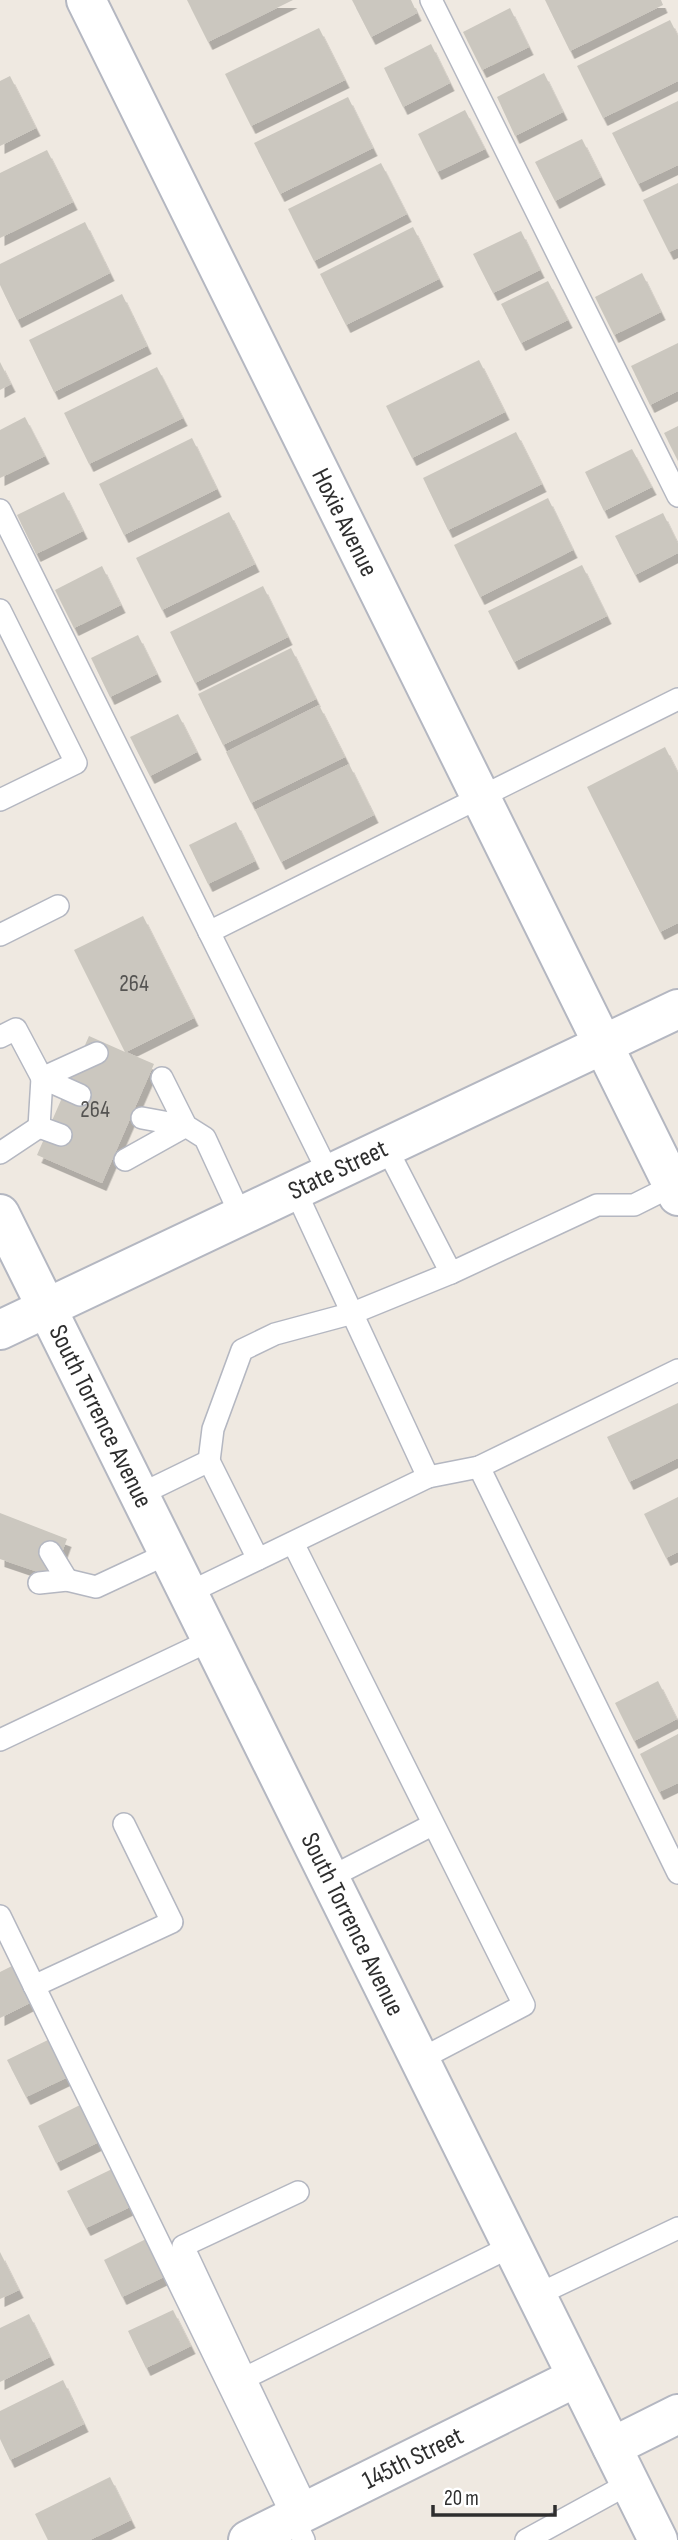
<svg xmlns="http://www.w3.org/2000/svg" width="678" height="2540" font-family="'Sofia Sans Condensed',sans-serif">
<style>
.building{fill:#cbc7bf;filter:url(#shadow)}
.lines{fill:none;stroke-linecap:round;stroke-linejoin:round}
.lane-casing{stroke:#b4b7c1;stroke-width:24}
.street-casing{stroke:#b4b7c1;stroke-width:42}
.secondary-casing{stroke:#b4b7c1;stroke-width:42}
.lane{stroke:#fff;stroke-width:21}
.street{stroke:#fff;stroke-width:38}
.secondary{stroke:#fff;stroke-width:38}
.labels{text-anchor:middle;dominant-baseline:central;stroke-width:6;stroke-linejoin:round;paint-order:stroke}
.number-label{font-size:23px;fill:#555452}
.street-label{font-size:26px;fill:#2e2e2e;stroke:#fff}
</style>
<defs>
<filter id="shadow"><feDropShadow dx="4.5" dy="8" stdDeviation="0" flood-color="#0004"/></filter>
</defs>
<rect width="100%" height="100%" fill="#efe9e1"/>
<g class="building">
<path d="M187,0H293L208,42Z"/>
<path d="M352,0H411L417,13L371,37Z"/>
<path d="M545,0H661L663,5L570,51Z"/>
<path d="M510,8L529,47L482,70L463,32Z"/>
<path d="M670,20L678,36V81L603,118L577,66Z"/>
<path d="M319,28L345,80L251,126L225,74Z"/>
<path d="M431,44L450,83L403,107L384,68Z"/>
<path d="M544,73L563,112L515,136L497,97Z"/>
<path d="M10,76L36,128L0,146V81Z"/>
<path d="M348,97L373,148L280,194L254,143Z"/>
<path d="M678,101V165L638,184L612,133Z"/>
<path d="M465,110L485,149L437,172L418,134Z"/>
<path d="M582,139L601,177L555,201L535,162Z"/>
<path d="M47,150L73,202L0,238V173Z"/>
<path d="M381,163L407,214L314,261L288,209Z"/>
<path d="M678,183V248L669,252L643,200Z"/>
<path d="M85,222L110,273L17,320L0,285V264Z"/>
<path d="M413,227L439,279L346,325L320,274Z"/>
<path d="M521,231L540,270L493,293L473,254Z"/>
<path d="M642,273L661,312L614,335L595,297Z"/>
<path d="M548,281L568,320L521,343L501,304Z"/>
<path d="M122,294L147,346L54,392L29,340Z"/>
<path d="M678,343V391L650,405L631,366Z"/>
<path d="M479,360L505,412L412,458L386,406Z"/>
<path d="M0,362L11,384L0,390Z"/>
<path d="M157,367L183,418L89,464L64,413Z"/>
<path d="M25,417L45,456L0,478V430Z"/>
<path d="M678,426V461L664,433Z"/>
<path d="M516,432L542,484L448,530L423,478Z"/>
<path d="M192,438L217,489L124,535L99,484Z"/>
<path d="M632,449L652,487L604,511L585,472Z"/>
<path d="M64,492L83,531L36,554L17,515Z"/>
<path d="M548,498L573,550L480,597L454,545Z"/>
<path d="M229,512L255,564L162,610L136,558Z"/>
<path d="M663,513L678,544V553L635,575L615,536Z"/>
<path d="M582,565L607,616L514,662L488,611Z"/>
<path d="M102,566L121,605L74,628L55,590Z"/>
<path d="M263,586L288,637L195,683L170,632Z"/>
<path d="M138,635L157,674L110,697L91,658Z"/>
<path d="M291,648L316,699L223,745L198,694Z"/>
<path d="M319,705L345,757L251,803L226,752Z"/>
<path d="M178,714L197,752L150,776L130,737Z"/>
<path d="M665,747L678,773V923L660,932L587,787Z"/>
<path d="M349,764L374,815L281,862L255,810Z"/>
<path d="M236,822L255,861L208,884L189,845Z"/>
<path d="M143,916L194,1018L126,1052L154,1064L102,1183L37,1155L89,1036L125,1052L74,950Z"/>
<path d="M678,1403V1458L629,1482L607,1437Z"/>
<path d="M678,1497V1552L666,1558L644,1514Z"/>
<path d="M0,1513L67,1539L53,1577L0,1559Z"/>
<path d="M658,1681L677,1719L634,1741L615,1703Z"/>
<path d="M678,1734V1783L659,1792L640,1754Z"/>
<path d="M14,1965L32,2002L0,2018V1972Z"/>
<path d="M52,2038L70,2076L26,2097L7,2060Z"/>
<path d="M82,2104L101,2141L56,2163L38,2126Z"/>
<path d="M112,2169L130,2207L86,2228L67,2191Z"/>
<path d="M148,2238L166,2276L122,2297L104,2260Z"/>
<path d="M0,2252L19,2290L0,2299Z"/>
<path d="M173,2310L191,2346L146,2368L128,2331Z"/>
<path d="M29,2314L50,2357L0,2382V2328Z"/>
<path d="M63,2380L84,2424L10,2460L0,2439V2411Z"/>
<path d="M110,2477L131,2520L90,2540H48L35,2514Z"/>
</g>
<g class="lines">
<g class="lane-casing">
<g id="lane">
<path d="M431,0L678,496"/>
<path d="M0,510L329,1174"/>
<path d="M0,610L76,763L0,800"/>
<path d="M209,932L678,699"/>
<path d="M0,935L58,906"/>
<path d="M0,1037L16,1029L42,1078L97,1053"/>
<path d="M162,1078L186,1126L205,1138L241,1216"/>
<path d="M142,1118L186,1126"/>
<path d="M61,1135L39,1127L42,1078L80,1095"/>
<path d="M386,1147L451,1273L597,1205H634L678,1183"/>
<path d="M0,1153L39,1127"/>
<path d="M125,1160L186,1126"/>
<path d="M209,1461L258,1559"/>
<path d="M479,1467L678,1873"/>
<path d="M428,1477L479,1467L678,1370"/>
<path d="M139,1495L209,1461L213,1429L242,1350L275,1334L353,1313L451,1273"/>
<path d="M293,1543L524,2005L419,2060"/>
<path d="M67,1580L96,1587L169,1553"/>
<path d="M39,1583L67,1580L50,1552"/>
<path d="M188,1593L428,1477L295,1190"/>
<path d="M0,1740L211,1640"/>
<path d="M329,1878L432,1825"/>
<path d="M0,1916L304,2540"/>
<path d="M34,1986L172,1922L124,1824"/>
<path d="M537,2295L678,2228"/>
<path d="M245,2378L183,2246L298,2192"/>
<path d="M308,2510L245,2378L512,2246"/>
<path d="M526,2540L630,2483"/>
</g>
</g>
<g class="street-casing">
<g id="street">
<path id="s1" d="M86,0L678,1196"/>
<path d="M612,2447L678,2414"/>
<path id="s2" d="M248,2540L577,2377"/>
</g>
</g>
<g class="secondary-casing">
<g id="secondary">
<path id="s3" d="M0,1214L658,2540"/>
<path id="s4" d="M0,1330L678,1009"/>
</g>
</g>
<use href="#lane" class="lane"/>
<use href="#street" class="street"/>
<use href="#secondary" class="secondary"/>
</g>
<g class="labels">
<g class="number-label">
<text x="134" y="984">264</text>
<text x="95" y="1110">264</text>
</g>
<g class="street-label">
<text stroke="none"><textPath href="#s1" startOffset="583">Hoxie Avenue</textPath></text>
<text stroke="none"><textPath href="#s4" startOffset="374">State Street</textPath></text>
<text stroke="none"><textPath href="#s3" startOffset="226">South Torrence Avenue</textPath></text>
<text stroke="none"><textPath href="#s3" startOffset="793">South Torrence Avenue</textPath></text>
<text stroke="none"><textPath href="#s2" startOffset="184">145th Street</textPath></text>
</g>
</g>
<path d="M433 2505v10h122v-10" fill="none" stroke="#2e2e2e" stroke-width="3.5"/>
<text x="444" y="2505" font-size="21" fill="#2e2e2e" stroke="#ffffff" stroke-width="5" paint-order="stroke">20 m</text>
</svg>
